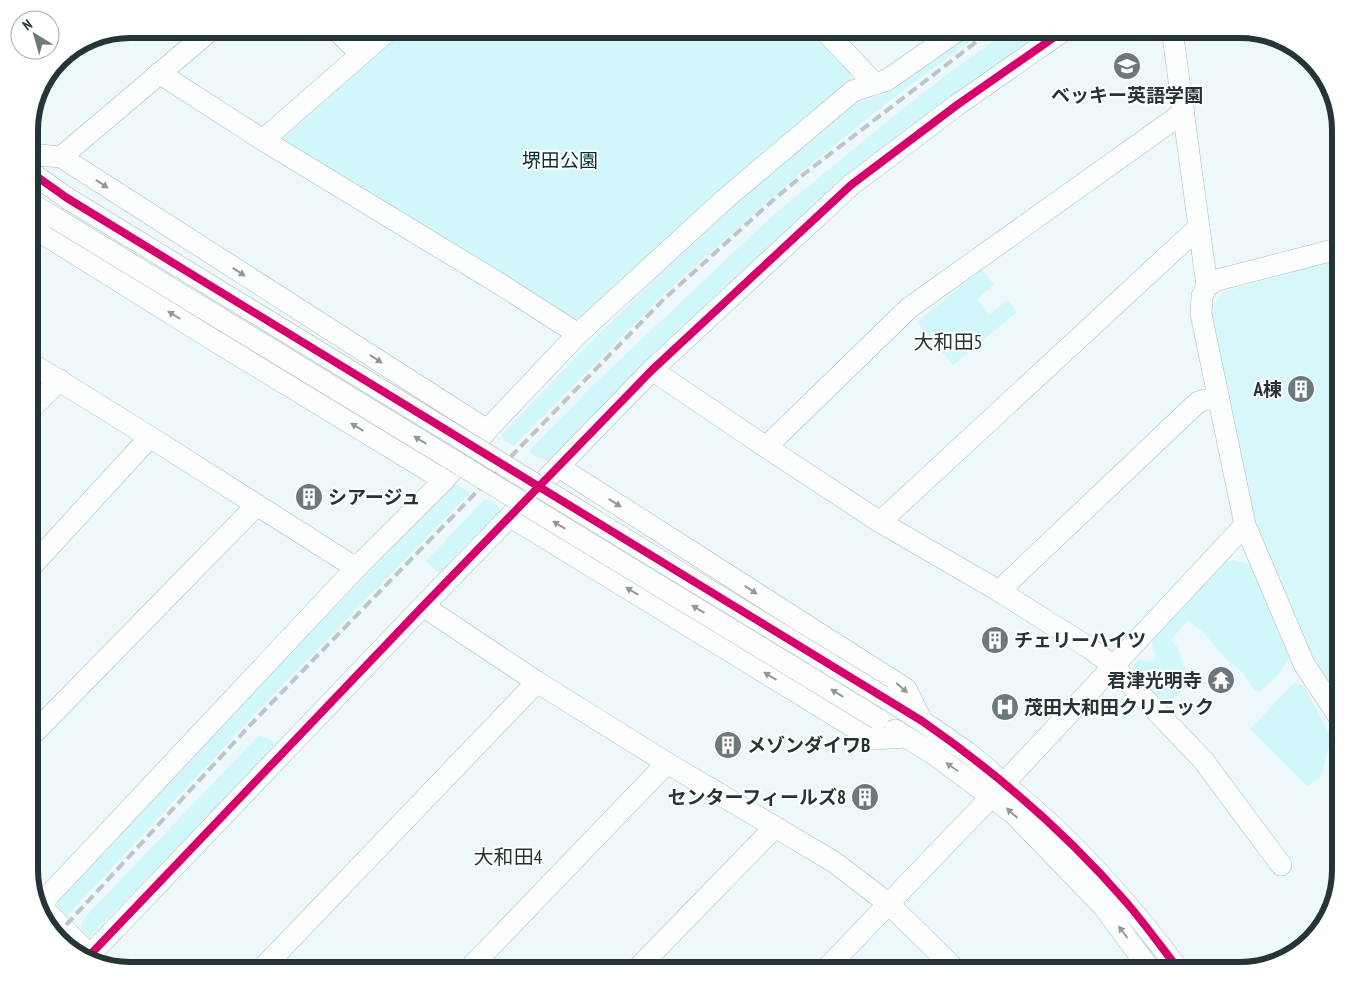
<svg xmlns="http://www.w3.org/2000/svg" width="1370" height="1000" font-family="'PT Sans Narrow','Noto Sans JP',sans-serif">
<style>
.built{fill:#d7f7fa}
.green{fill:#d2f7fa}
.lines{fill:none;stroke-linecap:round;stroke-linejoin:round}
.minor-casing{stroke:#adb9ba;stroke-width:22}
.minor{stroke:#fcfefe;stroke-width:21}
.rail{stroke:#c0c4c4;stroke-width:4;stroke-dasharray:10 5;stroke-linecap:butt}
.minor-bridge-casing{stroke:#adb9ba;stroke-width:22;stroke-linecap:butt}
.minor-bridge{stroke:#fcfefe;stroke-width:21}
.cycleway-casing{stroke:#fff;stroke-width:11}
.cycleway{stroke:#d6006c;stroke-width:8}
.oneway{fill:#90999a}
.labels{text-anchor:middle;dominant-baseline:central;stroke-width:4;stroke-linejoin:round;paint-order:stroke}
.poi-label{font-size:19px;font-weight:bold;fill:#253436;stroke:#fff;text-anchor:start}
.park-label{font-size:19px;fill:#003034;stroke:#fff}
.neighbourhood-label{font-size:20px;fill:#253436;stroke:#fff}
.rim{fill:none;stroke:#253436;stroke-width:6}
</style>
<rect width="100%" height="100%" fill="#ecf8f9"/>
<path class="built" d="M1341,258V703L1311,658L1255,520L1211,312L1221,294L1233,289Z"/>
<g class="green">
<path d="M404,29H812L852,71L850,83L579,321H571L284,144L282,139L286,129Z"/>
<path d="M971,29H986L888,102L799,174L666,292L514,446L504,440L501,435L578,355L701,233L854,105L881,94Z"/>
<path d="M1011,29H1052L983,75L550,461L532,455L529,451L590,388L771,217L890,119L954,69Z"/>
<path d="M982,269L994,285L977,299L989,315L1007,300L1017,312L953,365L917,322Z"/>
<path d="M456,484L470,493L269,699L67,916L57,907L58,898L70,884L451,486Z"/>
<path d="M485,499L497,505L501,514L441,575L426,561Z"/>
<path d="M1232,560L1258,566L1292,654L1277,676L1260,692L1254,690L1242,672L1228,661L1204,633L1188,620L1171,640L1178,648L1189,681C1184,693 1173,697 1164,705L1155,699L1147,686L1134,676L1132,666L1139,659L1150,662L1156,659L1152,644L1155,632L1220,564Z"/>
<path d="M1294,683L1304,686L1331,738L1321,777L1307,786L1250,729Z"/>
<path d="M259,735L279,744L89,938L81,929V924L87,915Z"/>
</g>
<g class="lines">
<g class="minor-casing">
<g id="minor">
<path d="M335,29L361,54"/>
<path d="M823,29L875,84"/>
<path d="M1172,29L1207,286L1202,296L1201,314L1245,525L1304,664L1341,720"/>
<path d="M159,73L263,140L500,284L578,334"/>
<path d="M263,140L390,29"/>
<path d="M29,154L61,157L487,430"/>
<path d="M61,157L212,29"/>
<path d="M29,171L67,198"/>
<path d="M29,202L55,218"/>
<path d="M29,225L215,341L444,480"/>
<path d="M1207,286L1217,280L1341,248"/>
<path d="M29,362L150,437L356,568"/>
<path d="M652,370L766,447L880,522L999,591L1091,649L1113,666L1203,760L1281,865"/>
<path d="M29,411L60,380"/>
<path d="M766,447L909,308L1184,112"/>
<path d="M559,467L906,689L922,721"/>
<path d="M511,517L873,739L906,737"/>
<path d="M880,522L1199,227"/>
<path d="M29,569L150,437"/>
<path d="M999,591L1198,402L1205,400H1219"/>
<path d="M423,606L537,682L667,763L834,862L889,904L957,971"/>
<path d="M882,696C912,714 940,733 968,753C980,762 992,773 1003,783C1071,838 1128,901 1180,971"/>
<path d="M895,730L932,753L1013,813L1103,906L1151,971"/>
<path d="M29,738L256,506"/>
<path d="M36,901L95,960"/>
<path d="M37,908L356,568L444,480L487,430L578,334L725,199L853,91L887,80L960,29"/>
<path d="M88,957L423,606L652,370L851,185L957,105L1066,29"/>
<path d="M260,971L537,682"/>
<path d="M467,971L667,763"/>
<path d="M635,971L775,827"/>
<path d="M824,971L992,796L1245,525"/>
</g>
</g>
<use href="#minor" class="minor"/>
<path class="rail" d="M56,936L252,723L663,300L771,202L804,174L993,29"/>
<g class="minor-bridge-casing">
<g id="minor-bridge">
<path d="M67,198L882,696"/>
<path d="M55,218L878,719"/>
</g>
</g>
<use href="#minor-bridge" class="minor-bridge"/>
<g class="cycleway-casing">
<g id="cycleway">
<path d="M29,171L67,198L922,721C997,773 1066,833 1126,902C1145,924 1162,948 1180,971"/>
<path d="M88,957L423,606L652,370L851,185L957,105L1066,29"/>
</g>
</g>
<use href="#cycleway" class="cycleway"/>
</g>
<defs><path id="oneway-solid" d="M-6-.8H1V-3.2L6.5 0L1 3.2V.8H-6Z" transform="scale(1.25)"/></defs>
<g class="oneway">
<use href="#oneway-solid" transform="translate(102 184) rotate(33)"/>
<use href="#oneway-solid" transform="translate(239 272) rotate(33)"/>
<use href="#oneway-solid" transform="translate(174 315) rotate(-148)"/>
<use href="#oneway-solid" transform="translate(376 359) rotate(33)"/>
<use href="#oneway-solid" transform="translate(357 427) rotate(-149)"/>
<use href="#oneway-solid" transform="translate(420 440) rotate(-149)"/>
<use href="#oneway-solid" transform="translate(615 503) rotate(33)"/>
<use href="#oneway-solid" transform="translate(559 525) rotate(-149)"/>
<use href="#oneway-solid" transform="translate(751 590) rotate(33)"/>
<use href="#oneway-solid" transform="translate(632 591) rotate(-149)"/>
<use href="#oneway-solid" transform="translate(698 609) rotate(-149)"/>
<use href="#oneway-solid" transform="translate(770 676) rotate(-149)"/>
<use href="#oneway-solid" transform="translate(902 688) rotate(41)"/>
<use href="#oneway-solid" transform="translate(837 693) rotate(-149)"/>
<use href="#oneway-solid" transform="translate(952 767) rotate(-145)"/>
<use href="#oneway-solid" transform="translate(1012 813) rotate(-138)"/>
<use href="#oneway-solid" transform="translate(1123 932) rotate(-127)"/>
</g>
<defs>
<g id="school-disc" transform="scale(1.4375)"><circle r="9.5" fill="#6b797a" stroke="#fff"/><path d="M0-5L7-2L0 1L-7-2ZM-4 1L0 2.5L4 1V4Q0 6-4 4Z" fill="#fff"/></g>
<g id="building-disc" transform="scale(1.4375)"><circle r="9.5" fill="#6b797a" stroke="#fff"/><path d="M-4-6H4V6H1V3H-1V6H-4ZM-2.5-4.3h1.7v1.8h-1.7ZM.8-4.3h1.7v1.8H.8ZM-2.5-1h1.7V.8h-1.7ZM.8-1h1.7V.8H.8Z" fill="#fff"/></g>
<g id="temple-disc" transform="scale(1.4375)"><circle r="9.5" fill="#6b797a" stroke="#fff"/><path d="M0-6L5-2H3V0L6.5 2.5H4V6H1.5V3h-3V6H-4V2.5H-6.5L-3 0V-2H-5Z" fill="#fff"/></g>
<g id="hospital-disc" transform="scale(1.4375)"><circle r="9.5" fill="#6b797a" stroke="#fff"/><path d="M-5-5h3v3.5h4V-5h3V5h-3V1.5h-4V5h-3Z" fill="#fff"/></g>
</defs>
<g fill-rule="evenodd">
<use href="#school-disc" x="1127" y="66"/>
<use href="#building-disc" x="1301" y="389"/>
<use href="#building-disc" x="309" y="497"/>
<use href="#building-disc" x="995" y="640"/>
<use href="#temple-disc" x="1221" y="680"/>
<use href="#hospital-disc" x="1005" y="707"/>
<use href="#building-disc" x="728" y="745"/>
<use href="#building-disc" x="865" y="797"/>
</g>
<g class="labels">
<g class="poi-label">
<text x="1127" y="95" text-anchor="middle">ベッキー英語学園</text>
<text x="1282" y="389" text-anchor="end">A棟</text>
<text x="328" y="497">シアージュ</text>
<text x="1014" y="640">チェリーハイツ</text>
<text x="1202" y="680" text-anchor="end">君津光明寺</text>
<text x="1024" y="707">茂田大和田クリニック</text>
<text x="747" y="745">メゾンダイワB</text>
<text x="846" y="797" text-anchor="end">センターフィールズ8</text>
</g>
<g class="park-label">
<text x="560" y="160">堺田公園</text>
</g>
<g class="neighbourhood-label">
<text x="948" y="342">大和田5</text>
<text x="508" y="857">大和田4</text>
</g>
</g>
<path d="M0 0H1370V1000H0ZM130 38H1240A92 92 0 0 1 1332 130V870A92 92 0 0 1 1240 962H130A92 92 0 0 1 38 870V130A92 92 0 0 1 130 38Z" fill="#fff" fill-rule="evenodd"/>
<path class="rim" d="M130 38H1240A92 92 0 0 1 1332 130V870A92 92 0 0 1 1240 962H130A92 92 0 0 1 38 870V130A92 92 0 0 1 130 38Z"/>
<g transform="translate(35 35) rotate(323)"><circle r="24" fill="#ffffff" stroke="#a8aeaf"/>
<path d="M0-4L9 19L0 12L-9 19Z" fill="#6b797a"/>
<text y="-8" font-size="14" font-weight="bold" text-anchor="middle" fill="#253436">N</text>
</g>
</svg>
